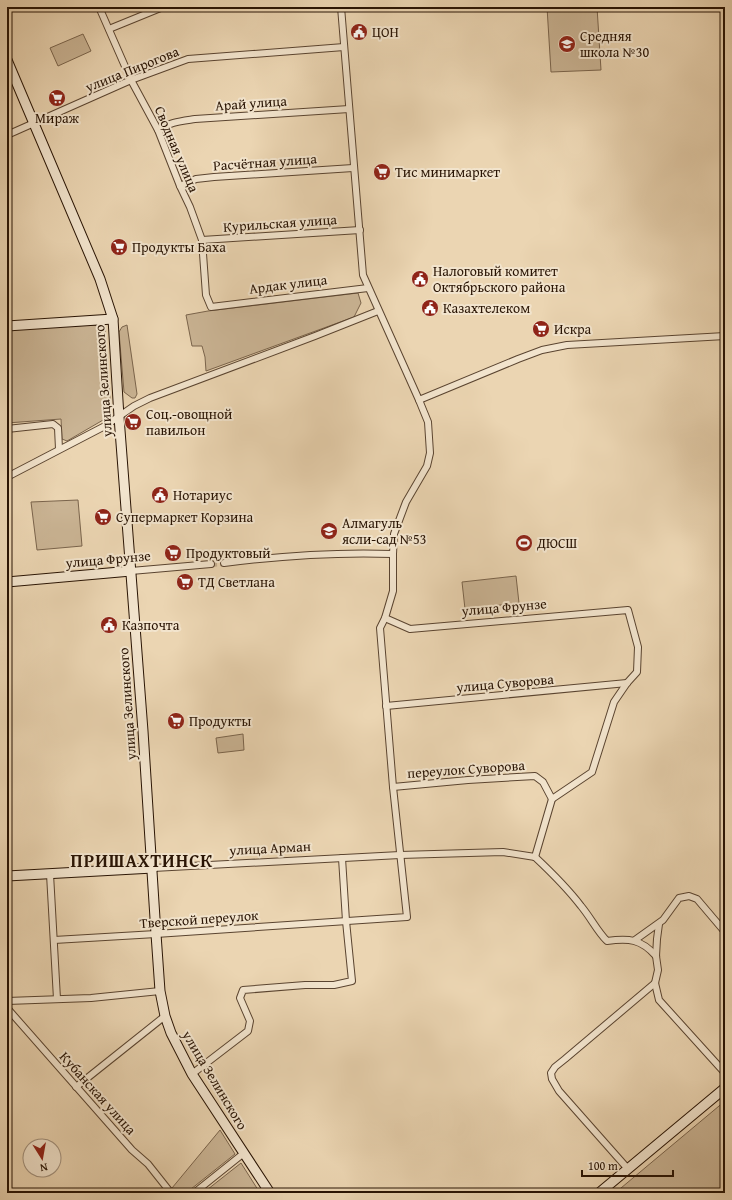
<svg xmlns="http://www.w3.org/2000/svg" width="732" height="1200" font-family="'Gentium Book Plus',serif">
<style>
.green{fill:#cab494;stroke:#7a644c}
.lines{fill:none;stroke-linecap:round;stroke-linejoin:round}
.street-tunnel{stroke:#c4ae8f;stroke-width:6;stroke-dasharray:6 3;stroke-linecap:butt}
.street-casing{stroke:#5a4430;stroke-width:8}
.secondary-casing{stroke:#291404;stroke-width:11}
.street{stroke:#f2e4cd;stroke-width:6}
.secondary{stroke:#f2e4cd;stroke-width:9}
.labels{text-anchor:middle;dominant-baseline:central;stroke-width:4;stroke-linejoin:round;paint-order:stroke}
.poi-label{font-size:14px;fill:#291404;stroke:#f2e4cd;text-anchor:start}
.street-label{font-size:14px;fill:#291404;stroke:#f2e4cd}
.district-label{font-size:18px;font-weight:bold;letter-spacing:1px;fill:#291404;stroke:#f2e4cd}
</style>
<rect width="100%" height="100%" fill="#ebd5b2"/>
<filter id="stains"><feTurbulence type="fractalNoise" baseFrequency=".005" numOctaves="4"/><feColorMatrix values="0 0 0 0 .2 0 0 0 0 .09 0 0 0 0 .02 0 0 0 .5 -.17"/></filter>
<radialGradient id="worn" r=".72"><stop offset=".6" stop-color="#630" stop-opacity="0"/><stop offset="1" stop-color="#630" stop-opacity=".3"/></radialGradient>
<g class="green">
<path d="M547,7H597L601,70L551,72Z"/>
<path d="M83,34L91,51L58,66L50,48Z"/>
<path d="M358,293L361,303L354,317L206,371L205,357L202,346H192L186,315L208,311Z"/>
<path d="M93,325L103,327L105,330L111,413L110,416L67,441L62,439L61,419L7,423V329Z"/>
<path d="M127,325L137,394L135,398H132L124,392L119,332L122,327Z"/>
<path d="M78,500L82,546L37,550L31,502Z"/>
<path d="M516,576L519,603L465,609L462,582Z"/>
<path d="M243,734L244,750L218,753L216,738Z"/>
<path d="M725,1101V1193H615Z"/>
<path d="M220,1130L235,1154L186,1193H176L172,1188Z"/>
<path d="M241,1163L260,1193H203Z"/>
</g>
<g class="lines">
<path class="street-tunnel" d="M211,564L224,563"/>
<g class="street-casing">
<g id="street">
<path d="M99,7L131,80L158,130L180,186L190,207L202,240L206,295L211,307L368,288"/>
<path d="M341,7L363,275L419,400L518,359L542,350L567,345L725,336"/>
<path d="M109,29L163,7"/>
<path d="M158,130C169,122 182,121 195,119L349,109"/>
<path d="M7,135L131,80L188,59L344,47"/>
<path d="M180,186L196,179L214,177L353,168"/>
<path d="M202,240L360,230"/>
<path d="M7,429L53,424L58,428L59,449"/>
<path d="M7,477L105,426L134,406L150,398L315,336L378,311"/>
<path d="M224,563C279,556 337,552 393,554"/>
<path d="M131,571L211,564"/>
<path d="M385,618L410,629L628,610L638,647L637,672L627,683L614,702L592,772L552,799L535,857"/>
<path d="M386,706L627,683"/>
<path d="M393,787L468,780L535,776L543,782L552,799"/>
<path d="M535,857C551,872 568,889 581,906C591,918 597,931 607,941C629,938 641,939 656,956"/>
<path d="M153,868L400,855L503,852L535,857"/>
<path d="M50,874L57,999"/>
<path d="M659,924L657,939L656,956L658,970L655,983L659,1000L725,1073"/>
<path d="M54,940L156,934L407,917L393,787L380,628L385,618L393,591V554L394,534L406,502L427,466L430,453L428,422L419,400"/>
<path d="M635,940L663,920L679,898L689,896L697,899L725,932"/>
<path d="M7,1001L91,998L160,991"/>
<path d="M7,1008L132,1150L148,1164L171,1193"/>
<path d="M192,1074L248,1031L250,1021L240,998L243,990L305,985H334L352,981L346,921L342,858"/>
<path d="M76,1087L165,1016"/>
<path d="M628,1169L559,1091L552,1079L551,1073L555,1067L565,1059L655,983"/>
<path d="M194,1193L244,1153"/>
</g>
</g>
<g class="secondary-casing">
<g id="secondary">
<path d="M7,60L100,279L113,319L119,417L143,731L156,934L160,991L165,1016L171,1033L192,1074L270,1193"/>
<path d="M7,326L113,319"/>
<path d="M7,582L131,571"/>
<path d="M7,876L153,868"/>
<path d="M599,1193L725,1088"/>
</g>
</g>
<use href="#street" class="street"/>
<use href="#secondary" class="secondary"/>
</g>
<defs>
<g id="civic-disc" transform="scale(0.9)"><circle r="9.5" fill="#8f2418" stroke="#f2e4cd"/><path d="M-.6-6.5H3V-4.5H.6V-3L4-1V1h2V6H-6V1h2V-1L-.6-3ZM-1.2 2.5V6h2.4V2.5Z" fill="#fff"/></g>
<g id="school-disc" transform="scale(0.9)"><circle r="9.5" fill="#8f2418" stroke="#f2e4cd"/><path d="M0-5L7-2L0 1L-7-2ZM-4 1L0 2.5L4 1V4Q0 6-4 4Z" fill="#fff"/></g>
<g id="supermarket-disc" transform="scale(0.9)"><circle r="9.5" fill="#8f2418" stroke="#f2e4cd"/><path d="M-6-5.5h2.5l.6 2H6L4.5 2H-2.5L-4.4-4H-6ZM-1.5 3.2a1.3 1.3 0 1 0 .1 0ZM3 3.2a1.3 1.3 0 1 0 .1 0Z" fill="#fff"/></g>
<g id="stadium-disc" transform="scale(0.9)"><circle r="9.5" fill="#8f2418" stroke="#f2e4cd"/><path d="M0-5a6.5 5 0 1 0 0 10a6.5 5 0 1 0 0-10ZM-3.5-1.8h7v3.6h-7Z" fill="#fff"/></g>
</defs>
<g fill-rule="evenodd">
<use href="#civic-disc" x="359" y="32"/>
<use href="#school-disc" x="567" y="44"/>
<use href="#supermarket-disc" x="57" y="98"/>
<use href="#supermarket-disc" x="382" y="172"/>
<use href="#supermarket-disc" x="119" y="247"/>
<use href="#civic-disc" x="420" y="279"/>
<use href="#civic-disc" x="430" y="308"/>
<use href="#supermarket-disc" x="541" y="329"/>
<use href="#supermarket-disc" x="133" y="422"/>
<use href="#civic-disc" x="160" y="495"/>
<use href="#supermarket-disc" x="103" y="517"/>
<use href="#school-disc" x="329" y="531"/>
<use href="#stadium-disc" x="524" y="543"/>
<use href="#supermarket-disc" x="173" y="553"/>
<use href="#supermarket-disc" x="185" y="582"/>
<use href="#civic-disc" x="109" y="625"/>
<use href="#supermarket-disc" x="176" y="721"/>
</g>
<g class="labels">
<g class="poi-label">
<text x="372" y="32">ЦОН</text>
<text x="580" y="36">Средняя<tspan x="580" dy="16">школа №30</tspan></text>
<text x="57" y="118" text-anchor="middle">Мираж</text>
<text x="395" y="172">Тис минимаркет</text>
<text x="132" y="247">Продукты Баха</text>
<text x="433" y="271">Налоговый комитет<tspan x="433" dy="16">Октябрьского района</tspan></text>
<text x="443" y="308">Казахтелеком</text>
<text x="554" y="329">Искра</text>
<text x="146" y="414">Соц.-овощной<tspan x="146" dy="16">павильон</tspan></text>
<text x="173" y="495">Нотариус</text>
<text x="116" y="517">Супермаркет Корзина</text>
<text x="342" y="523">Алмагуль<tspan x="342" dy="16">ясли-сад №53</tspan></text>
<text x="537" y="543">ДЮСШ</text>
<text x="186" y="553">Продуктовый</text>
<text x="198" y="582">ТД Светлана</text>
<text x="122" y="625">Казпочта</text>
<text x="189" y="721">Продукты</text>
</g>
<g class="street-label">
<text transform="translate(132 69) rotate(-22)">улица Пирогова</text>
<text transform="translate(251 103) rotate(-4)">Арай улица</text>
<text transform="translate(177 149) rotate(67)">Сводная улица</text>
<text transform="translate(265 162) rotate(-4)">Расчётная улица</text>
<text transform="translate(280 223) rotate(-4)">Курильская улица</text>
<text transform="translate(288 284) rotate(-7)">Ардак улица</text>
<text transform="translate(103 381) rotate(-94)">улица Зелинского</text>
<text transform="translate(108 559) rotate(-5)">улица Фрунзе</text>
<text transform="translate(504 607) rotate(-5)">улица Фрунзе</text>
<text transform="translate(505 683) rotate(-5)">улица Суворова</text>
<text transform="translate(127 704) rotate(-94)">улица Зелинского</text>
<text transform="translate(466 769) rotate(-4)">переулок Суворова</text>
<text transform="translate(270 848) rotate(-3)">улица Арман</text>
<text transform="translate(199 919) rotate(-4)">Тверской переулок</text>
<text transform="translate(215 1080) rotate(59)">улица Зелинского</text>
<text transform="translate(98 1093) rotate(48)">Кубанская улица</text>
</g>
<g class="district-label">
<text x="142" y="860">ПРИШАХТИНСК</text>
</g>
</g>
<rect width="732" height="1200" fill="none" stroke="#ebd5b2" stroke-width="24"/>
<rect x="8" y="8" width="716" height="1184" fill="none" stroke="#291404" stroke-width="2"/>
<rect x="12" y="12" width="708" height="1176" fill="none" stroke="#291404"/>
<g transform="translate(42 1158) rotate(169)"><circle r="19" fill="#f2e4cd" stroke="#a2917d"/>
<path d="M0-3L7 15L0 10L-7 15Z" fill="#8f2418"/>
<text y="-6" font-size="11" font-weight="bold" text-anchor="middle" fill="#291404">N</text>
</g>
<path d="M582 1170v6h91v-6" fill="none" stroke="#291404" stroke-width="2"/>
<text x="588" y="1170" font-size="12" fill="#291404" stroke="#f2e4cd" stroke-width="3" paint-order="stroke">100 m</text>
<rect width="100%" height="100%" filter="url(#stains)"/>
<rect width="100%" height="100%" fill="url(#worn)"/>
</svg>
